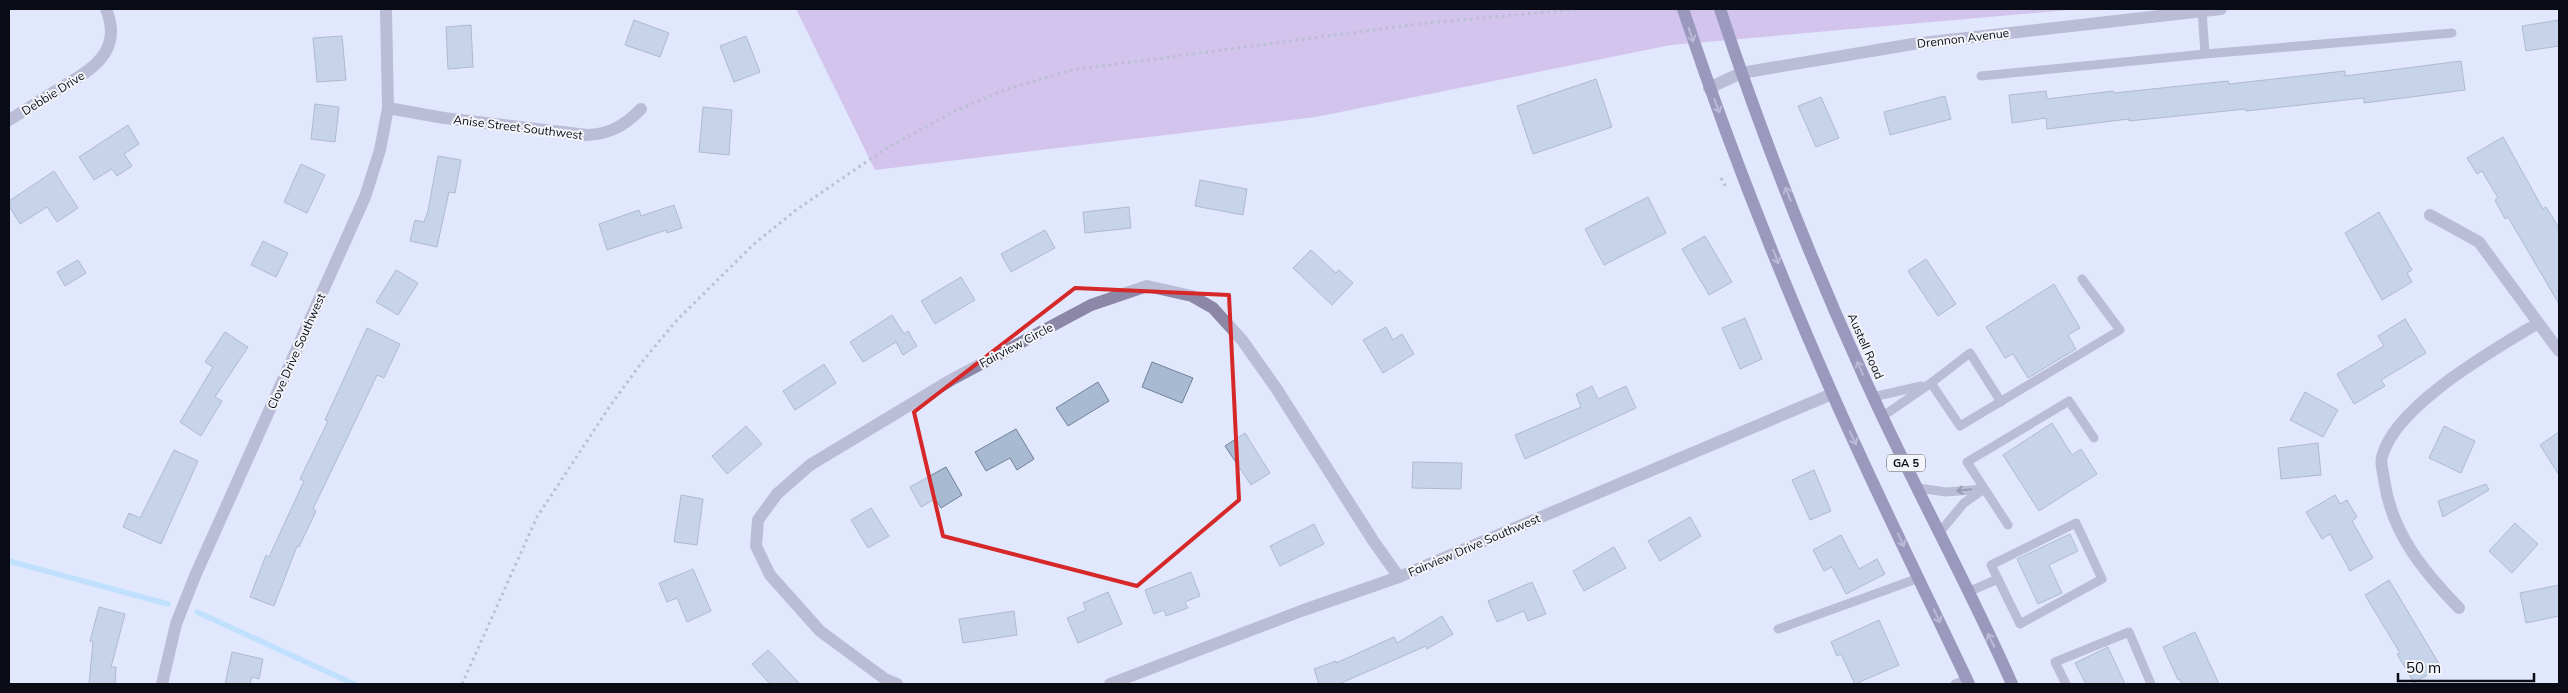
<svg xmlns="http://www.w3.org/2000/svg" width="2568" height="693" font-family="Mulish,sans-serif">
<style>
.forest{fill:#c099dc}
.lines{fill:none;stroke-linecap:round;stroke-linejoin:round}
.stream{stroke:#98d8fd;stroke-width:5.5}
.building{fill:#a7bad2;stroke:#708297}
.path{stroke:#898e9e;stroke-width:3;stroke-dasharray:2.5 4;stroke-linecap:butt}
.service{stroke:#8c87a7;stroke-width:9}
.minor{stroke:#8c87a7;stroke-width:12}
.primary{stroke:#43386d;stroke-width:12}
.oneway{stroke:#8a84a6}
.oneway2{stroke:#444357}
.marked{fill:none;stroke:#d62828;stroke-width:4;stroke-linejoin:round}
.labels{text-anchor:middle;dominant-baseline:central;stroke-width:4;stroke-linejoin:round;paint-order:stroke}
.shield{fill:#f4f5fb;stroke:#50525a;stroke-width:1}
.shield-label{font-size:11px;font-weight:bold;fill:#0a0c15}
.street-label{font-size:12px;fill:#0a0c15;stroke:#f4f5fb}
</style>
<rect width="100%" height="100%" fill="#e1e8fe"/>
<path class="forest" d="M796,9H2080L1671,45L1316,117L875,170Z"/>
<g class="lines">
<g class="stream">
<path d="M9,561L168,604"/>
<path d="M197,612L354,684"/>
</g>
</g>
<g class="building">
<path d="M634,20L669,33L660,57L625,45Z"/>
<path d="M2559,20V46L2526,51L2522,26Z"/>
<path d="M471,25L473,67L448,69L446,27Z"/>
<path d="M342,36L346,80L317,82L313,38Z"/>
<path d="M746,36L760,72L734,82L720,46Z"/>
<path d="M2461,61L2465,90L2364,103V98L2246,111V109L2129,121V119L2047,129L2046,118L2012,123L2009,95L2046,91L2047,99L2113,91L2114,93L2228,81L2229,84L2345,71V76Z"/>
<path d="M1596,79L1612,127L1533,154L1517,106Z"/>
<path d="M1945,96L1951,119L1890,135L1884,112Z"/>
<path d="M1821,97L1839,138L1816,147L1798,106Z"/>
<path d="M315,104L339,107L335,142L311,139Z"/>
<path d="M703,107L732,110L729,155L699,152Z"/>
<path d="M128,125L139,144L124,154L132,166L117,176L112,169L94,180L79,157Z"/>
<path d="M2503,137L2543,209L2546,207L2559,228V304L2508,217L2505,219L2495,200L2498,198L2482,171L2477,174L2467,158Z"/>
<path d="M438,156L461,160L455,193L449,192L437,247L410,241L415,220L424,222L428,211Z"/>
<path d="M301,164L325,175L307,213L284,202Z"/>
<path d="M54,171L78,208L57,222L47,207L20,224L9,206V201Z"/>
<path d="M1200,180L1247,189L1243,215L1195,206Z"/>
<path d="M1648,197L1666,233L1604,265L1585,229Z"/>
<path d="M674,205L682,228L667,233L666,230L607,250L599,224L639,210L641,216Z"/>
<path d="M1129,207L1131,228L1085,233L1083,212Z"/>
<path d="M2379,212L2412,270L2407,273L2412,282L2382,300L2345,233Z"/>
<path d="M1045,230L1055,248L1011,272L1001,254Z"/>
<path d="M1705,236L1732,282L1709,295L1682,249Z"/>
<path d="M263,241L288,253L276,277L251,265Z"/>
<path d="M1311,250L1336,273L1339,270L1353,283L1332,305L1293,268Z"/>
<path d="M1926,259L1956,304L1938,316L1908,271Z"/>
<path d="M78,260L86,273L65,286L57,272Z"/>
<path d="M396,270L418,283L398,315L376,302Z"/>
<path d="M961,277L975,300L935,324L921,301Z"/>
<path d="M2054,284L2080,328L2068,335L2076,349L2028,378L2013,354L2005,358L1986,327Z"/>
<path d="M892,315L904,334L908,331L917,346L903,355L896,342L863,362L850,342Z"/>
<path d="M1745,318L1762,359L1740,369L1722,328Z"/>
<path d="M2405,319L2426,353L2381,380L2385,386L2354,404L2337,374L2384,346L2378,336Z"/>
<path d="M1386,327L1393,340L1402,334L1414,354L1383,373L1363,340Z"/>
<path d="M367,328L400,344L384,378L377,375L350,432L313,509L316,511L299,547L297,546L274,606L250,597L266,555L269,557L304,481L300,479L328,421L325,420Z"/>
<path d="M225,332L248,347L215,397L222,401L201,436L180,422L213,367L205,362Z"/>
<path d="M1152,362L1193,378L1182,403L1142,387Z"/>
<path d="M824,364L836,383L795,410L783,391Z"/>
<path d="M1098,382L1109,401L1068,426L1056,408Z"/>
<path d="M1592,386L1598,399L1626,386L1636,408L1525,459L1515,435L1581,407L1576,394Z"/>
<path d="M2305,392L2338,410L2323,437L2290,420Z"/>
<path d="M2052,423L2072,455L2081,449L2097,474L2039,511L2003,455Z"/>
<path d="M746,426L762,444L727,474L712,456Z"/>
<path d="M2444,426L2475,441L2461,473L2429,458Z"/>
<path d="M1016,429L1034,459L1017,470L1010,458L986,471L975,452Z"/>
<path d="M2559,432V475L2540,445Z"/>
<path d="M1245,433L1270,473L1251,485L1225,446Z"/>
<path d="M2318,443L2321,475L2281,479L2278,448Z"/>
<path d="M174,450L198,461L161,544L123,527L129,513L140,518Z"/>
<path d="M1413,462L1462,463L1461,489L1412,488Z"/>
<path d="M946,467L962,495L941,508L935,499L921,507L910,487Z"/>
<path d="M1814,470L1831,511L1810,520L1792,480Z"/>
<path d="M2486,484L2489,490L2443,517L2438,501Z"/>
<path d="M681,495L703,499L697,545L674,542Z"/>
<path d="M2335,495L2340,504L2347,500L2357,517L2352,521L2373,558L2350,571L2330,534L2322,539L2306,512Z"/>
<path d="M871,508L889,536L868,548L851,520Z"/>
<path d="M1690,517L1701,536L1660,561L1648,541Z"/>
<path d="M2515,523L2538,544L2512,573L2489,551Z"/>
<path d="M1314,524L1324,544L1280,566L1270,546Z"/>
<path d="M2070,534L2078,551L2049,565L2062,593L2038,604L2017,559Z"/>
<path d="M1841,535L1859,569L1877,559L1885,574L1846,594L1832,567L1824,571L1813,550Z"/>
<path d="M1614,547L1626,568L1584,591L1573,571Z"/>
<path d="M693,569L711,611L687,622L677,598L667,602L659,583Z"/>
<path d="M1191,572L1200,596L1185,602L1188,608L1166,616L1164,610L1154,614L1145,590Z"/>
<path d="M2389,580L2441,667L2414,683L2397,654L2400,653L2365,595Z"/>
<path d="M1532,582L1546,614L1528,621L1524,611L1497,622L1488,601Z"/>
<path d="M2559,585V616L2526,623L2520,593Z"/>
<path d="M1108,592L1122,624L1078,643L1067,618L1086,610L1083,603Z"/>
<path d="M99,607L125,614L111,667H116L115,684H89L93,642L90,641Z"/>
<path d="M1014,611L1017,635L963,643L959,619Z"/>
<path d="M1442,616L1453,634L1427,649L1426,646L1339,684H1319L1314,669L1336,661V663L1394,637L1397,643Z"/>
<path d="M1879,620L1899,665L1855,684L1841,654L1837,656L1831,642Z"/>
<path d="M2195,632L2219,684H2182L2180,679L2178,680L2163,647Z"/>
<path d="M2108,647L2125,684H2086L2075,663Z"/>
<path d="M768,650L800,684H770L752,664Z"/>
<path d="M232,652L263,659L259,679L252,677L250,684H225Z"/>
</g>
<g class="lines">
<g class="path">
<path d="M1721,178L1726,187"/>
<path d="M462,684L537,517L610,406L642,362L677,320L754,244L796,210L885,149L957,110L1007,89L1072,70L1418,24L1579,9"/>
</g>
<g class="service">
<path d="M2202,10L2205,54L2452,33"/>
<path d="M1981,76L2205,54"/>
<path d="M1931,383L1960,426L2120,330L2082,279"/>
<path d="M1873,397L1921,386"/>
<path d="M1883,416L1931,383L1970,353L2001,402"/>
<path d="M1918,488L1946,492L1984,489L1964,503L1939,533"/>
<path d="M2076,523L2102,579L2020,624L1991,565Z"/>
<path d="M2008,525L1967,462L2069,401L2094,438"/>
<path d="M1968,592L1998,579"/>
<path d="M1778,629L1919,578"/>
<path d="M1955,684L1966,679"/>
<path d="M2066,684L2055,662L2129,632L2151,684"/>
</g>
<g class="minor">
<path d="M1709,88L1741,73L1913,44L2221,9"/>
<path d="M388,108L444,118L587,135C610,134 624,126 641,109"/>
<path d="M9,120C26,110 42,99 59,89C91,70 124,52 106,9"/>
<path d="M2430,215L2479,242L2559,351"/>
<path d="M2459,608C2423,571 2391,532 2384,479C2383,472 2380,463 2382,457C2395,405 2494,350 2538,323"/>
<path d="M162,684L176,624L195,576L365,197L380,150L388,108L386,9"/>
<path d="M897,684L885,679L820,631L770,575L756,546L758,520L777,494L810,465L951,380L1091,305L1147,286L1192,296L1213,308L1242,340L1276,388L1374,542L1399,577"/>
<path d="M1110,684L1301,611L1399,577L1832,394"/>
</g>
<g class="primary">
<path d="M1683,9C1726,139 1777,268 1832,393C1875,491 1923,587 1969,684"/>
<path d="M1720,9C1760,130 1807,251 1860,368C1907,475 1965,577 2012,684"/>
</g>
</g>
<defs><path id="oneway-shaft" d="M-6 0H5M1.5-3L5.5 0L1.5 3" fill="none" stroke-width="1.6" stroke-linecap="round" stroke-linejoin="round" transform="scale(1.25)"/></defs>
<g class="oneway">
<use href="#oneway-shaft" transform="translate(1691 35) rotate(71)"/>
<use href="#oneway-shaft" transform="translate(1717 106) rotate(69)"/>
<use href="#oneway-shaft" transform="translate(1788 194) rotate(-111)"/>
<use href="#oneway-shaft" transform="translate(1776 257) rotate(69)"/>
<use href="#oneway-shaft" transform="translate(1860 368) rotate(-114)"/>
<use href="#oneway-shaft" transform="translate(1853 438) rotate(65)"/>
<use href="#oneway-shaft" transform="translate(1901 540) rotate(65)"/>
<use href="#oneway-shaft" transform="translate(1937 616) rotate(65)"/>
<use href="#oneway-shaft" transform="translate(1991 640) rotate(-116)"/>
</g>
<use class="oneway2" href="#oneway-shaft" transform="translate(1964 490) rotate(174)"/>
<path d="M0 0H2568V693H0ZM1075,288L1229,295L1239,500L1137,586L943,536L914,412Z" fill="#e1e8fe" fill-opacity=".55" fill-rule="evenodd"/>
<path class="marked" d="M1075,288L1229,295L1239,500L1137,586L943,536L914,412Z"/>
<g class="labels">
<rect class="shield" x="1887" y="454.5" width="38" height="17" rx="4"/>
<g class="shield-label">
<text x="1906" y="463">GA 5</text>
</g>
<g class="street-label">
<text transform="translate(1963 38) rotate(-7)">Drennon Avenue</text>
<text transform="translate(53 93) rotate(-32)">Debbie Drive</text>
<text transform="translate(518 127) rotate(7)">Anise Street Southwest</text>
<text transform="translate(1016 345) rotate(-28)">Fairview Circle</text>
<text transform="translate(1866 346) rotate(66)">Austell Road</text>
<text transform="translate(296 351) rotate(-66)">Clove Drive Southwest</text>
<text transform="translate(1474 545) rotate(-23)">Fairview Drive Southwest</text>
</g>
</g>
<rect width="2568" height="693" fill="none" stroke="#0a0c15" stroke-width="20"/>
<path d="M2398 673v8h136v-8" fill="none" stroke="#0a0c15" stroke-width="2.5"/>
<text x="2406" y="673" font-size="15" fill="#0a0c15" stroke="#f4f5fb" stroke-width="4" paint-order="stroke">50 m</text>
</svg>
